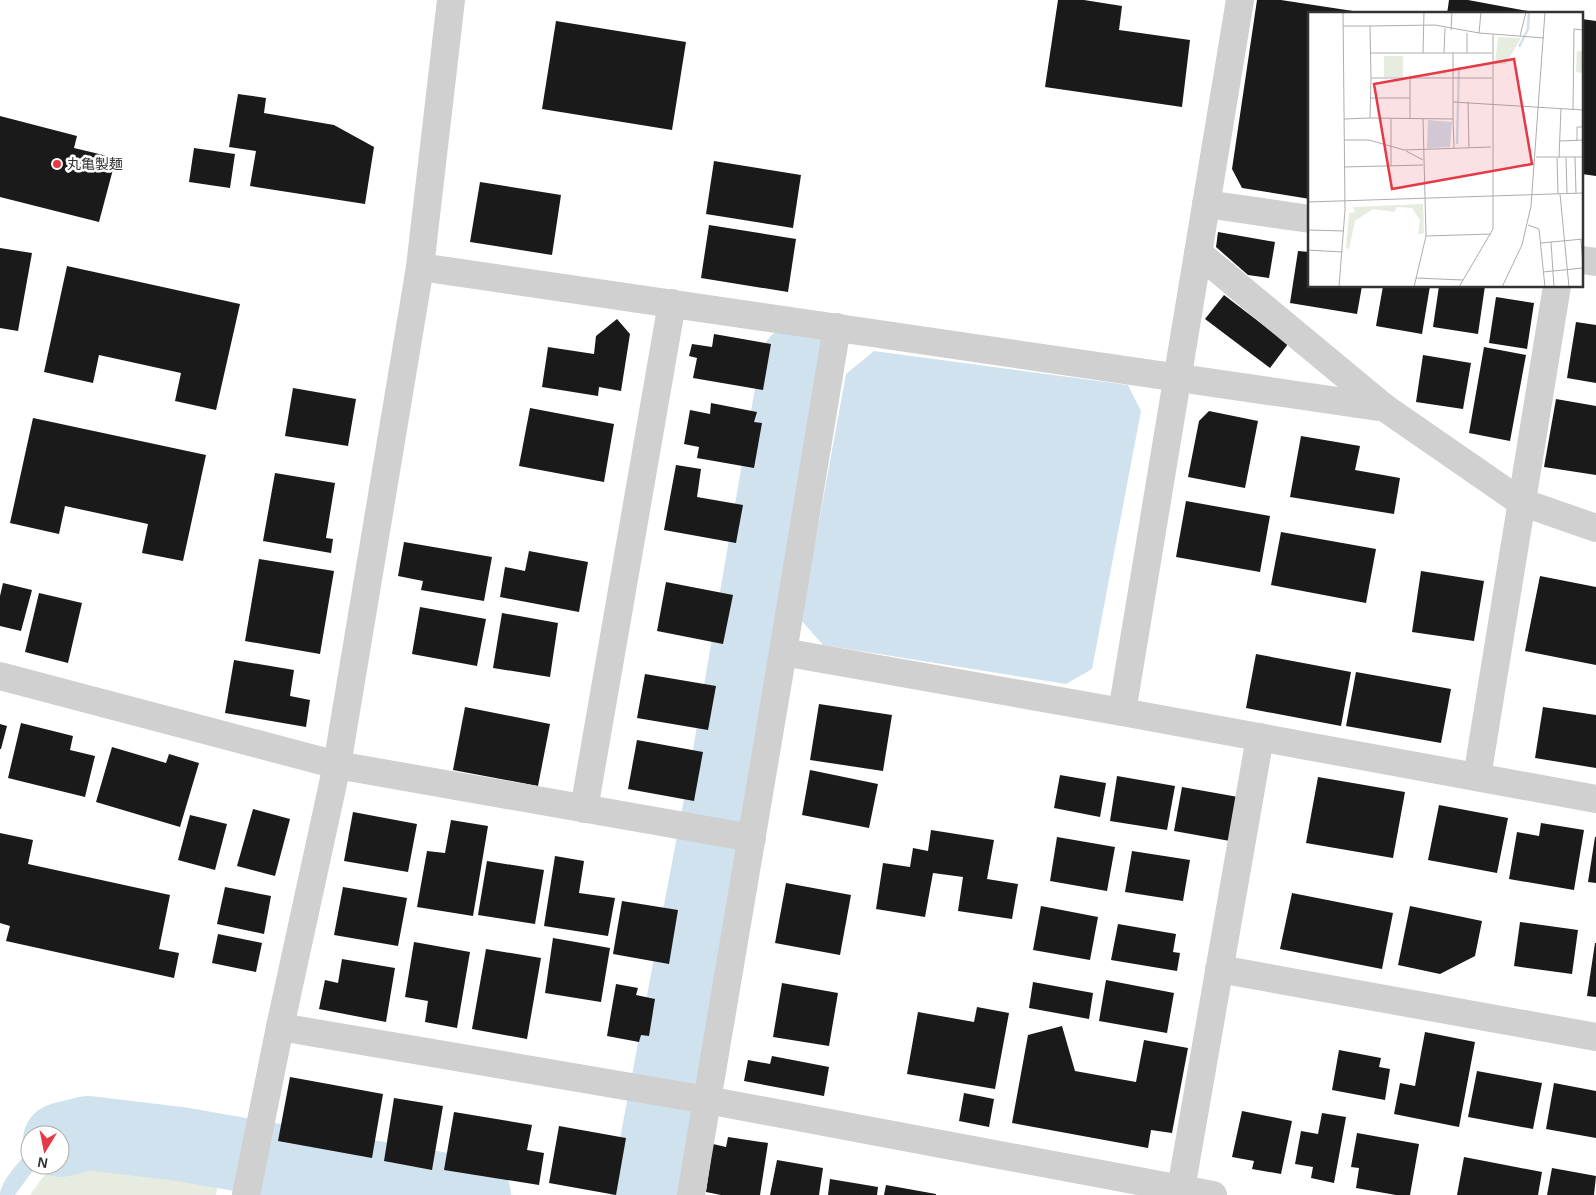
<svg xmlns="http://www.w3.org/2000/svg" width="1596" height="1195" font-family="Arial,'Noto Sans JP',sans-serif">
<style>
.green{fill:#e6ecdf}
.water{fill:#cfe2ee}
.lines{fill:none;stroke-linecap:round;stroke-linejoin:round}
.river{stroke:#cfe2ee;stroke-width:74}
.building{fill:#1a1a1a}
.minor{stroke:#d0d0d0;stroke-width:28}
.poi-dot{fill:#e63946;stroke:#fff;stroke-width:2}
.labels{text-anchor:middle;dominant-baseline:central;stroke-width:5;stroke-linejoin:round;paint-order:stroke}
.poi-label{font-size:14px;fill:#333;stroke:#fff;text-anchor:start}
.inset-river{fill:none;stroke:#cfe2ee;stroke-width:2.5}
.inset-road{fill:none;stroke:#adadad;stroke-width:1}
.view{fill:#e63946;fill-opacity:0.15;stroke:#e63946;stroke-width:2.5}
.inset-edge{fill:none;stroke:#333;stroke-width:2.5}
</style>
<rect width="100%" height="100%" fill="#fff"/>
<path class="green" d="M98,1154L219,1179L216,1195H30L43,1177L56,1165H60V1161L81,1155Z"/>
<g class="water">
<path d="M874,351L1128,385L1141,411L1092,669L1066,684L823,645L801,620L846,374Z"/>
<path d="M784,359L795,361L725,774L714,772Z"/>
<path d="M77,1125H98L205,1142L203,1154L92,1140L69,1142L60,1147V1135H50Z"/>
<path d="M30,1151V1165H37L15,1195H0C0,1182 20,1160 30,1151Z"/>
<path d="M648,1151L662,1153L656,1186L651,1195H636L640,1186Z"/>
<path d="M287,1156L514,1195H434L284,1168Z"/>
</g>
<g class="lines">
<g class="river">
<path d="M60,1140L88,1133L180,1144L474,1195"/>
<path d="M647,1195L726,776L797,362"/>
</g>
</g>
<g class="building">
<path d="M1058,0H1084L1122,6L1119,30L1190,40L1182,107L1045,87Z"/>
<path d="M1257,0H1281L1366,13L1310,14V199L1242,188L1232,169Z"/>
<path d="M1449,0H1468L1544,14H1447Z"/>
<path d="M1582,19L1596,21V176L1582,174Z"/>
<path d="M556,21L686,42L672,130L542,109Z"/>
<path d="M238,94L266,98L264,113L334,125L374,147L365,204L250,186L256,151L229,147Z"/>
<path d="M0,116L77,136L74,148L116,158L99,222L0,197Z"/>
<path d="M194,148L235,154L230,188L189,182Z"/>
<path d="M714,161L801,175L793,228L706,214Z"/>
<path d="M480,182L561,195L552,255L470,242Z"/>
<path d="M709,225L796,239L788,292L701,278Z"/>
<path d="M1218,232L1275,242L1269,278L1248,275L1216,247Z"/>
<path d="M0,248L32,253L18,331L0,328Z"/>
<path d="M1298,251L1310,252V286H1362L1357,314L1290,303Z"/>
<path d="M67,266L240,304L216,410L175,401L181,373L99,355L93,383L44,372Z"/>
<path d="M1383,286H1430L1422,334L1376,326Z"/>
<path d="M1439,286H1485L1478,334L1433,327Z"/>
<path d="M1224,295L1288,344L1270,368L1205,319Z"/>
<path d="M1496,297L1534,303L1527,349L1489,343Z"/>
<path d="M617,319L630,334L621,391L599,387L598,396L542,387L548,347L594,354L596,336Z"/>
<path d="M1576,322L1596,325V383L1567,378Z"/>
<path d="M714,334L771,344L763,390L693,378L697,358L689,356L692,344L712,347Z"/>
<path d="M1484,347L1526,355L1510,441L1469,433Z"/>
<path d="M1423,355L1471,363L1463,409L1416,402Z"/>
<path d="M293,388L356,399L348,446L285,436Z"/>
<path d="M1556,399L1596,406V475L1544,467Z"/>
<path d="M711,403L757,412L754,422L762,423L754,468L697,458L699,447L684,444L690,410L710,414Z"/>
<path d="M530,408L614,424L604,482L519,466Z"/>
<path d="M1209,411L1258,421L1245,488L1188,477L1199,421Z"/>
<path d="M33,418L206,455L183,561L142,553L148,524L65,506L59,534L10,523Z"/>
<path d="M1301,436L1360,446L1355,470L1400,478L1394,514L1290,497Z"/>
<path d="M676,465L701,469L697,497L743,505L736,543L664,530Z"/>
<path d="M275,473L335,483L326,538L333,539L331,553L263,541Z"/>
<path d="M1186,501L1270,516L1260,572L1176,557Z"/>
<path d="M1281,532L1376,549L1366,603L1271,585Z"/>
<path d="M404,542L492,557L484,601L421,590L423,581L398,576Z"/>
<path d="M529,551L588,562L579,612L500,597L505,567L525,571Z"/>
<path d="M259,559L334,571L320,654L245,641Z"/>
<path d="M1421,571L1484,581L1474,641L1412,632Z"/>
<path d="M1540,576L1596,587V665L1525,651Z"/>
<path d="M666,582L733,595L723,644L657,631Z"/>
<path d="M3,583L32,590L21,631L0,626V596Z"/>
<path d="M39,593L82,603L68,663L25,652Z"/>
<path d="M420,607L486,619L477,666L412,654Z"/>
<path d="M502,613L558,623L550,677L493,668Z"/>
<path d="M1256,654L1351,672L1341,726L1246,708Z"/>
<path d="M234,660L294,670L290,696L310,700L306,727L225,713Z"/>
<path d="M1356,672L1451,689L1441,743L1346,726Z"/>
<path d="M645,674L716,686L708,730L637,718Z"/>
<path d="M819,704L892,715L883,771L810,760Z"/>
<path d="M465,707L550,724L538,786L453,770Z"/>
<path d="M1543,707L1596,715V768L1535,758Z"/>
<path d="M21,723L73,736L70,750L95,756L85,797L8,778Z"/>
<path d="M0,724L7,726L1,749H0Z"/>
<path d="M637,740L703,752L694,801L628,789Z"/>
<path d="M112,747L166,763L169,754L199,763L180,827L96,802Z"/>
<path d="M810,770L878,784L869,828L802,815Z"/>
<path d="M1060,775L1106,783L1100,817L1054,808Z"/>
<path d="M1117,776L1175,786L1167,830L1110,821Z"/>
<path d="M1318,777L1405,792L1393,858L1306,843Z"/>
<path d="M1182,787L1238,797L1230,841L1174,831Z"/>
<path d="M1439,805L1508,818L1497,873L1428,860Z"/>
<path d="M253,809L290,819L275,876L237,866Z"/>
<path d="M353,812L417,824L408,872L344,861Z"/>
<path d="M190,815L227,824L215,870L178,860Z"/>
<path d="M451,820L488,826L473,916L417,907L427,851L445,853Z"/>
<path d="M1541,823L1584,830L1574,890L1509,879L1517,832L1539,836Z"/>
<path d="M931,830L994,840L987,879L1018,884L1012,919L958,911L963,877L933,873L925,917L876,909L883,863L910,867L913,848L928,851Z"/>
<path d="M0,833L33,840L28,864L170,895L159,949L179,953L174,978L6,941L10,926L0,923Z"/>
<path d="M1057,837L1115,847L1107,891L1050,881Z"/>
<path d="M1595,837H1596V883L1588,882Z"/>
<path d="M1132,851L1190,860L1183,901L1125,892Z"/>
<path d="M555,856L584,861L579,893L615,898L608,936L544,926Z"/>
<path d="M487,861L544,870L535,924L478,915Z"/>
<path d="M786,883L851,895L840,955L775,943Z"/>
<path d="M225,887L271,896L264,934L217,924Z"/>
<path d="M343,887L407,898L398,946L334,935Z"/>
<path d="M1292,893L1393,913L1382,969L1280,949Z"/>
<path d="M622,901L678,910L669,964L613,954Z"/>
<path d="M1041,906L1098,917L1090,960L1033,950Z"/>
<path d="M1410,906L1482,921L1475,956L1440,974L1398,965Z"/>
<path d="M1520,922L1578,930L1572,974L1514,966Z"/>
<path d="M1118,924L1176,934L1173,952L1180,953L1177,971L1111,960Z"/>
<path d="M218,934L262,943L256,972L212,963Z"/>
<path d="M553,938L610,948L601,1002L545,993Z"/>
<path d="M414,942L470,952L457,1028L425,1022L428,1001L405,997Z"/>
<path d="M1595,943H1596V997L1587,996Z"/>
<path d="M486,949L541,958L527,1039L472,1029Z"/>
<path d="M342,959L395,968L386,1022L319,1009L325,980L338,983Z"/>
<path d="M1106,980L1174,993L1167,1033L1099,1021Z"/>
<path d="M1033,982L1093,993L1089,1019L1029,1008Z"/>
<path d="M782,983L838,993L829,1046L773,1037Z"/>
<path d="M616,984L638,988L636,995L655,999L649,1036L641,1035L639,1042L607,1036Z"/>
<path d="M977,1007L1009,1013L995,1089L907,1074L918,1012L974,1022Z"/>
<path d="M1062,1026L1075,1071L1136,1082L1144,1040L1188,1048L1172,1133L1151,1130L1148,1148L1012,1123L1028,1035Z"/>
<path d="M1425,1032L1475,1042L1459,1127L1394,1114L1400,1083L1415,1086Z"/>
<path d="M1339,1050L1381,1058L1379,1067L1390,1069L1385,1100L1332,1090Z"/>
<path d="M772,1056L829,1067L824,1096L744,1081L748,1060L770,1064Z"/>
<path d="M1477,1071L1542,1083L1533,1129L1468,1117Z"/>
<path d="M290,1077L383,1094L372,1158L278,1141Z"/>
<path d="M1554,1083L1596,1091V1138L1546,1129Z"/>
<path d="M964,1093L994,1099L989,1127L959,1121Z"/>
<path d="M394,1098L443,1106L432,1170L384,1161Z"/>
<path d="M1242,1111L1292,1121L1281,1174L1252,1169L1254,1161L1232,1157Z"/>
<path d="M454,1112L532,1125L527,1150L544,1153L539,1185L444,1170Z"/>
<path d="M1322,1113L1346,1117L1334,1183L1311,1178L1313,1167L1295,1164L1301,1131L1318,1134Z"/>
<path d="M559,1126L626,1138L616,1195L549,1183Z"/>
<path d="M1357,1133L1419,1144L1410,1195H1396L1356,1188L1359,1168L1351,1167Z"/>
<path d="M728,1137L768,1143L760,1195H721L706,1192L713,1144L726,1147Z"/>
<path d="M1464,1157L1542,1172L1538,1195H1457Z"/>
<path d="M777,1160L823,1168L819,1195H770Z"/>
<path d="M1552,1168L1596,1176L1594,1195H1547Z"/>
<path d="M830,1179L878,1187L877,1195H828Z"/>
<path d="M886,1185L936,1194V1195H884Z"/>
</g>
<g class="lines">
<g class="minor">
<path d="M1206,204L1310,219"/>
<path d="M1198,253L1385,408"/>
<path d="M1582,260L1596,262"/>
<path d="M420,267L1385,408L1521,502L1596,528"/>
<path d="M783,652L837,327"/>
<path d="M0,676L337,765L752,838"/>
<path d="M1122,712L1240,0"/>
<path d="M1477,777L1557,286"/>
<path d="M584,809L672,303"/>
<path d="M1219,969L1596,1037"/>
<path d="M280,1027L707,1100L1213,1195"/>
<path d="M1181,1189L1260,737"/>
<path d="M246,1195L280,1027L337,765L420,267L451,0"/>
<path d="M691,1195L783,652L1122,712L1596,799"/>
</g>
</g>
<circle class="poi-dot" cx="57" cy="164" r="5"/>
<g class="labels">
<g class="poi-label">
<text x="67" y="164">丸亀製麺</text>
</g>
</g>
<g transform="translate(1308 12)">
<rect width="275" height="275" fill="#fff"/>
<path d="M190,25L213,26L198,52H187ZM269,39H275V61L268,60ZM76,44H95V65H76ZM115,192L116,221L110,222L112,208L104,196L89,195L86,200L65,197L47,209L41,237L38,236L41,201L47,200L45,195Z" fill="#e6ecdf"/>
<path d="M120,108L144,110L142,135L119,136Z" fill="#cfe2ee"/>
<path class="inset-river" d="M211,35L220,17L221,0M149,132L151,55"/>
<path class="inset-road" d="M173,0L171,21L236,26M35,14H62L63,66L62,106L36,107M62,14L127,13L171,21M143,18L144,0M212,24L218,0M63,41H184M115,41L116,0M136,41L137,16M159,41V21M63,66H184M102,66V107M63,86H102M145,90L275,98M160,90L161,136M265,98L266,17L275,18M62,106L145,107V41M83,107V154M145,107L146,136M36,128H61L96,138L183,135M252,129L275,128M269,129V115H275M98,139L115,148M228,145H275M267,145L268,181M249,146L250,182M251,146L253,96M258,146L259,182M36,155L115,153M252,182L261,275M0,190L275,181M220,213L231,217L237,275M0,218L36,219M118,224L183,222M273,228L275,254M243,230L246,275M233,231L275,227M0,238L34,240M235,260L275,256M108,266L155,268M31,275L37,198L35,0M106,275L118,224L115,107M151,275L185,217V23M194,275L214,233L223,194L237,0"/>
<path class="view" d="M206,47L224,152L84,177L66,72Z"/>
<rect width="275" height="275" class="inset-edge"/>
</g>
<g transform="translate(45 1150) rotate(190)"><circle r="24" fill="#ffffff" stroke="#adadad"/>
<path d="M0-4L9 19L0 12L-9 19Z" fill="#e63946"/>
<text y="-8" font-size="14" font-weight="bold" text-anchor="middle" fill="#333333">N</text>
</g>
</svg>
